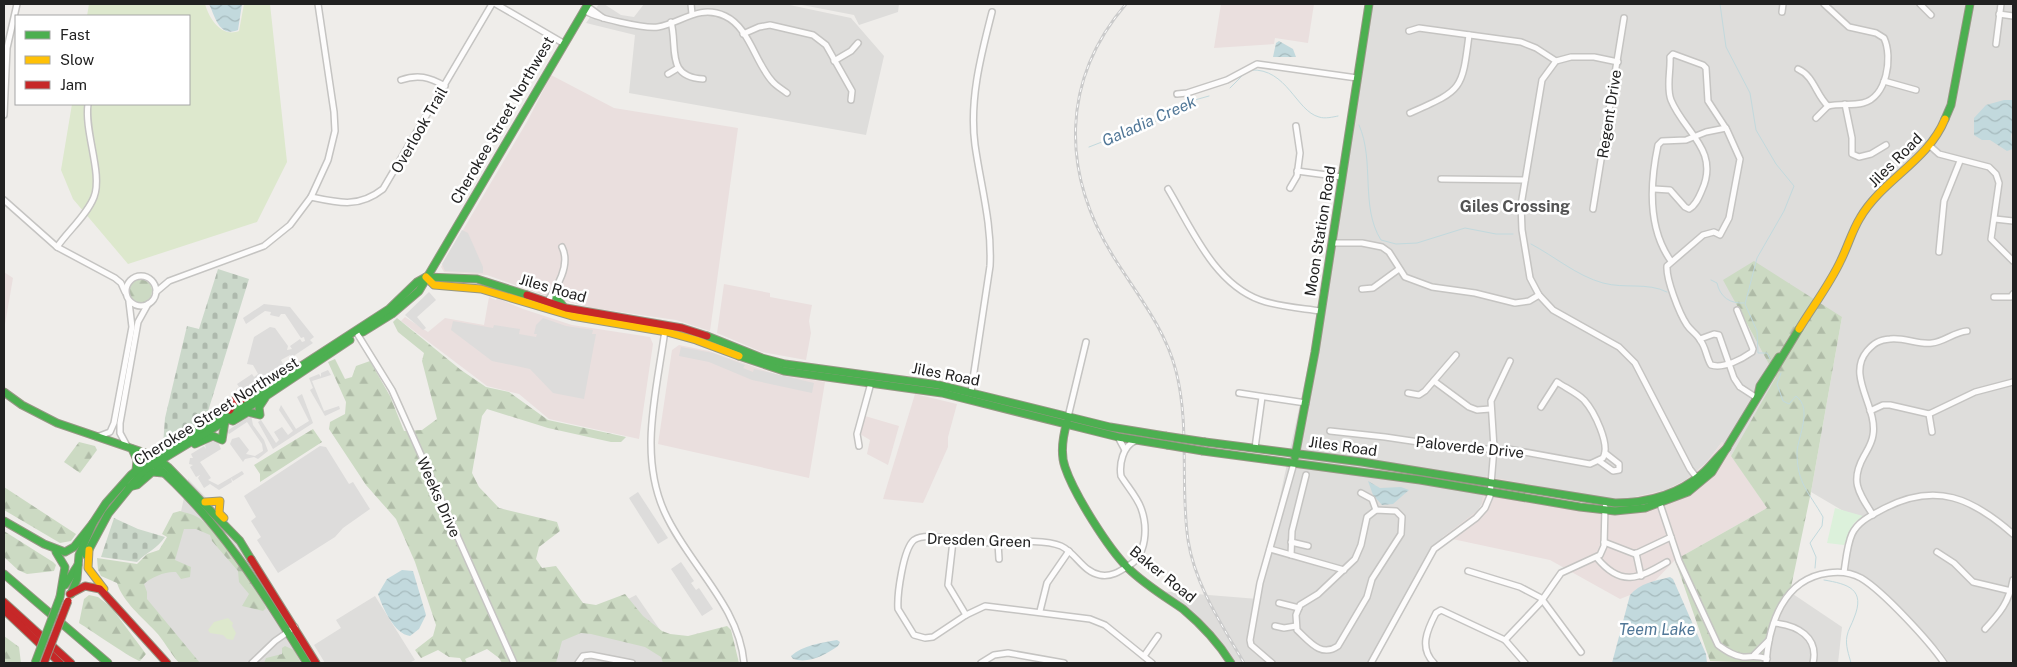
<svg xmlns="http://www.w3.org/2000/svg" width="2017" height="667" font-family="'Public Sans',sans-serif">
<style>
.residential{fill:#dedddb}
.commercial{fill:#eadfde}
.religious{fill:#dddcdb}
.grass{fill:#dde8cd}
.forest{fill:url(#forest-firs)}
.cemetery{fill:url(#cemetery-stones)}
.park{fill:#dcf1db}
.water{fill:url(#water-waves)}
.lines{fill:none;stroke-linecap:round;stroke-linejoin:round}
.stream{stroke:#c2d9dd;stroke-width:1}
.street-casing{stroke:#c5c4c2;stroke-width:8}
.fast-casing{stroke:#969784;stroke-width:9}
.slow-casing{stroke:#969784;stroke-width:9}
.jam-casing{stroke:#969784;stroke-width:9}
.street{stroke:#fdfcfc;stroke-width:5}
.fast{stroke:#4caf50;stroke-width:7}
.slow{stroke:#ffc107;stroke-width:7}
.jam{stroke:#c62828;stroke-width:7}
.rail-casing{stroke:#cbcbcb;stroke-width:3}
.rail{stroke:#fff;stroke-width:1;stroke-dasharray:4;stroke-linecap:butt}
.fast-bridge-casing{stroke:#969784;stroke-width:9;stroke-linecap:butt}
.jam-bridge-casing{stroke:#969784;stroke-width:9;stroke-linecap:butt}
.fast-bridge{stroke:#4caf50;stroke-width:7}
.jam-bridge{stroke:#c62828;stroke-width:7}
.labels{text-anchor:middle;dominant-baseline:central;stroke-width:5;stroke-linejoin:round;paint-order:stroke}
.street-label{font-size:15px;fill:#212121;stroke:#fff}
.water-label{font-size:16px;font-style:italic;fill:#517797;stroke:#fff}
.neighbourhood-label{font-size:16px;font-weight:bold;fill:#545454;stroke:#fff}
</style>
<defs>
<pattern id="forest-firs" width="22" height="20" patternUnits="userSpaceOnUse" patternTransform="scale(1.25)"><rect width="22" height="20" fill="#ccdac3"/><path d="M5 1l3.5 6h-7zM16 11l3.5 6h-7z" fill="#afbba7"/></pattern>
<pattern id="cemetery-stones" width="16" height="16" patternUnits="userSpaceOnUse" patternTransform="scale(1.25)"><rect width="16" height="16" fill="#cbd8ca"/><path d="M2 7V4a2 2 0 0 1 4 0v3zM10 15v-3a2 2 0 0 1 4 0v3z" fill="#aeb9ad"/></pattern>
<pattern id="water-waves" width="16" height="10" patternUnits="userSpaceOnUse" patternTransform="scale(1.25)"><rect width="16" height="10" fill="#c2d9dd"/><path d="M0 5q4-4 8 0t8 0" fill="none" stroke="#a6babd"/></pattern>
</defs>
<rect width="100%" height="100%" fill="#efedea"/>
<g class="residential">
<path d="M599,4H604L621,15L634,17L644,4H785L851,18L884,56L866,135L629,93L635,35L586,23Z"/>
<path d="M797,4H899L898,12L859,25L854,15Z"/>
<path d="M1371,4H2013V663H1949L1940,650L1890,599L1861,576L1842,570L1847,547L1862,522L1811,492L1842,317L1741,314L1777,377L1731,456L1722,442L1706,463L1686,480L1666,490L1626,499L1483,502L1476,513L1443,537L1370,663H1227L1194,616L1159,591L1258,599L1310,357Z"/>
<path d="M188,479L219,511L252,554L317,663H193L153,613L137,583L170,563Z"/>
<path d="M1790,592L1842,627L1838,663H1760L1774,620Z"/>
<path d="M636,595L669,643L672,663H542V643Z"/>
<path d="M375,596L415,660L409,663H325L314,645L341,628L336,620Z"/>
</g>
<g class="commercial">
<path d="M1221,4H1314L1308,43L1275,38L1274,44L1214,48Z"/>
<path d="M551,75L614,108L738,128L710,331L676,320L593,308L546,296L487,275L444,272L441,267L528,120Z"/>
<path d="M4,272L13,278L4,330Z"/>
<path d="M724,284L770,293V297L812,305L809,321L811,333L806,360L762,352L717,333Z"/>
<path d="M489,297L496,300L497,298L523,309L572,325L650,337L653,344L639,439L549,419L519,394L487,386L401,321L405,317L428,332L445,318L484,325Z"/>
<path d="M679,345L709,351L778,375L825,382L809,478L658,444L672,350Z"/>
<path d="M915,394L957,404L948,437V447L923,503L883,499Z"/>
<path d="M865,416L899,426L888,465L867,454L870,440L860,434Z"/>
<path d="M1722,442L1767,508L1675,560L1648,588L1620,599L1550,560L1443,537L1481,508L1486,476L1605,499H1626L1666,490L1686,480L1706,463Z"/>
</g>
<g class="religious">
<path d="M462,230L468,233L483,267V273L445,271L442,264Z"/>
<path d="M429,292L436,300L417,317L426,328L423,330L405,315Z"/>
<path d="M264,304L290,307L314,337L310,340L313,343L292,357L290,355L281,360L284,366L239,395L236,389L239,387L237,384L252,374L254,377L258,374L253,365L247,364L254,337L270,327L275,328L288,346L287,350L292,349L290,346L300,339L302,342L305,341L304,337L301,338L285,314H281L279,317L270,315L271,312L265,311L246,324L243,318Z"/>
<path d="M543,318L566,326L593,330L592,334H596L584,399L553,393L530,369L492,361L451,330L453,321L493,328L494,325L520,329L519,334L536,337L537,334H534L536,325Z"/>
<path d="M681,347L713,353L745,365L743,368L753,372L754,369L814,383L812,393L752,380L709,362L679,356Z"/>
<path d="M328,370L331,375L312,381L324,411L339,406L340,409L325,416L310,390L313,388L309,378L319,374L321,377V373Z"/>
<path d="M302,394L313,423L273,449L258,422L261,420L276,443L279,440L274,432L282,427L288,435L293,431L279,410L281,405L296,429L309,421L297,397Z"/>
<path d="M251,415L253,425L264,440L268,451L258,459L254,457L245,459L243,462L230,444L232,439L239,437L249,450L246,454L255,456L263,451L262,444L247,422L229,434L227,431Z"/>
<path d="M216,438L221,449L200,462L211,478L208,480L218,485L242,471L244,474L233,481L231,478L232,482L219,490L210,484L204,488L198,478L200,475L196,477L190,467L193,465L189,464L190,458H193L191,454L204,446L206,449L205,445Z"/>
<path d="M320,446L326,447L349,484L353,482L370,509L343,528L335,537L278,573L257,540L261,537L251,521L256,517L244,496Z"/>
<path d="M638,492L668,538L658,544L629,498Z"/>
<path d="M681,562L694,581L691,583L696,590L699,588L713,609L702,616L671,569Z"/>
</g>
<g class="grass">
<path d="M89,4H205C209,18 221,38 239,31L244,4H270L287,162L257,222L128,264L73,199L61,170L72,104H189V16H87Z"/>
<path d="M228,618L233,623L232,626L236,633L233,640L227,639L223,635L210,633L208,630L214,622Z"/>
</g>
<g class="forest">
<path d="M1754,261L1842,317L1811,492L1790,592L1774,620L1760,663L1710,661L1675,560L1767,508L1731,456L1776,377L1723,280Z"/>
<circle cx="140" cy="291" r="12"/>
<path d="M397,318L461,370L486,387L509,392L548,420L626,437L621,442H611L548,428L487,409L482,416L472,473L479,487L499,508L557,522L560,531L539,547L536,559L542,568L556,566L583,603L596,605L625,594L643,616L662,631L670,634L688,636L727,626L731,630L739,663H663L661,657L645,647L591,634L581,633L562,641L556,663H502L499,658L487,649L465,659L467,663H463L460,658L449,657L438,650L421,658L415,650L433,636L436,625L415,562L396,519L366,485L329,429L330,422L345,414L346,402L328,362L335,359L345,379L352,377L356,366L370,361L390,396L404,431L422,430L437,419L422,361L424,353L398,332L393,322Z"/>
<path d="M313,429L322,442L260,482V474L254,465Z"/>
<path d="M79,442L95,446L97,450L80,473L64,462Z"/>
<path d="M4,487L76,534L71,541L60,543L4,510Z"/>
<path d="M180,511C186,513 193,514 199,518C219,531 256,585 266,608L263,611L242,606L249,594L239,582L238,571L212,541L210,535L196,529H184L175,560L191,567L190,577L181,579L176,572C166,571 151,577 144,584L147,592V599L200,663H179C170,653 164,640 155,631C142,617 123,602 117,583L101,576L98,570L97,558L137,564L147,554L159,550L167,537L162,534L173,513Z"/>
<path d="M4,531L53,562L56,565L54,571L27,574L18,570L4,557Z"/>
<path d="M89,595L98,597L111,607L146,654L140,661C135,661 89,629 79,623L84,599Z"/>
<path d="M4,636L19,647L21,663H4Z"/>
<path d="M285,646L294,650L301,663H264L266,658L282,654V648Z"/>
</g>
<g class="cemetery">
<path d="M218,269L249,279L205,421L163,445L165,418L187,326L199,329Z"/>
<path d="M114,518L138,529L165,537C157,549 147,552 137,562L101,557Z"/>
</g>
<path class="park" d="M1835,508L1863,516L1854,523L1844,545L1827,543Z"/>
<g class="water">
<path d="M209,4H242L238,30C219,38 215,16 209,4Z"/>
<path d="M1279,41L1293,49L1296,57H1273L1276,43Z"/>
<path d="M2004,100H2013V128L2011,136L2013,149L2007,151L1990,140H1982L1974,135V118L1986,105Z"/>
<path d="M1368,481L1380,488L1401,487L1409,490L1393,504L1382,505L1373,495Z"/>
<path d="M402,570L413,571L426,615L419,629L410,636C394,634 383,608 378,594L387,579Z"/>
<path d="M1670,577L1673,579L1706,654L1707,663H1612L1630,595C1640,583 1655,581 1670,577Z"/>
<path d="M837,640L840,642L838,646C825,655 809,664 793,659L791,656C803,645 821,643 837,640Z"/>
</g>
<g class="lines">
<g class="stream">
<path d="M1720,4L1726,47L1750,93L1756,130L1776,164L1794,186L1784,211L1757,258L1745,304L1757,331L1758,353H1767L1770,359"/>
<path d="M1251,70C1287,68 1296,111 1319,117C1325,119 1333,117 1338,116"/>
<path d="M1230,88L1245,73"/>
<path d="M1359,125C1375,161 1360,207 1381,240L1396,244L1417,243L1465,228L1496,234H1513"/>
<path d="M1089,147L1156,121L1184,103L1209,96"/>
<path d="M1531,244C1554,256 1577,276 1603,283C1625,289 1647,282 1667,292"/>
<path d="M1711,280L1717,283C1720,297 1730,304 1744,303"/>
<path d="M1781,373L1777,384L1783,401L1789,404L1796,396C1813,409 1798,436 1797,452C1797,484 1809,492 1823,517L1822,526L1810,543L1816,557L1815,568"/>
<path d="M1824,580C1848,584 1866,589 1854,618C1852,624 1848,630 1847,636C1845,645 1849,655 1851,663"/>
<path d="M871,663H873"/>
</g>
<g class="street-casing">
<g id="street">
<path d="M496,4L563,43"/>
<path d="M691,4L692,14"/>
<path d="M1920,4L1931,15"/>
<path d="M587,6L603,18"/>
<path d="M584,10C594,18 646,29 658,27C681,23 699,4 725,16C749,27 755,62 772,81C776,86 782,89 787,93"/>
<path d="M1782,12L1783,4"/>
<path d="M1999,14L2013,16"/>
<path d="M671,22C678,47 665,77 703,79"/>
<path d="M1409,31L1419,28L1521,42L1536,48L1556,61"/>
<path d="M743,34L759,27L770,25L813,35L826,45L852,91L851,100"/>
<path d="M1996,44L2001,4"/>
<path d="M834,61L851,51L858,43"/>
<path d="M1618,62L1594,57H1571L1556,61L1542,80L1521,205L1522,230L1530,278L1539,295L1553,310L1619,347L1635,363L1690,469L1697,478"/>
<path d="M1798,69C1814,76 1816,95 1828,106"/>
<path d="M668,74L678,68"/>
<path d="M401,80C418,74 429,77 445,86"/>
<path d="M1884,81L1916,90"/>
<path d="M1177,94L1187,93L1227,80L1257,64L1357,78"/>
<path d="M1845,104L1852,138V154L1859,157L1871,154L1886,145"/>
<path d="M1410,113C1462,90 1462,91 1469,35"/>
<path d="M4,115L7,48L17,4"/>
<path d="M1816,118L1828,106C1840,103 1851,106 1863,103C1887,97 1893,57 1884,38L1876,33L1849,27L1824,4"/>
<path d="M1929,145L1939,154L1989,167L1996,174L1999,183L1991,239L2013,261"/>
<path d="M1297,171L1342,177"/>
<path d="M1441,179L1525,180"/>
<path d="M1290,188L1297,176L1300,153L1296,126"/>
<path d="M1168,189C1192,229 1214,283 1260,300C1279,307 1301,308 1321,311"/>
<path d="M1654,189L1670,190L1685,207L1689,209C1696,205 1699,197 1702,190C1720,150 1684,132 1671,100C1666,87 1671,70 1670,57L1673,54L1703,65L1706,68L1708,101L1727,130L1740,159L1729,218L1720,235L1714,232L1703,235L1667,266C1666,279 1679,313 1687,325C1691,331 1697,334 1700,340C1706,347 1706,357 1711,365C1724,369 1742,359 1752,352L1753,349L1737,310"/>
<path d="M311,197C339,203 359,208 383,189L492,4"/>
<path d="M4,200L57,247L115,278L121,283L125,292"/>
<path d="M1593,209L1624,18"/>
<path d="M1995,219L2013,221"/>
<path d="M1332,243H1362L1382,247L1389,252L1405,277L1432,287L1475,293L1515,303L1529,301L1539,295"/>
<path d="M57,247C68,231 87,215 94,197C103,174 84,132 88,104"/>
<path d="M1939,252L1944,201L1960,161"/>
<path d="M1671,261C1647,228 1650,183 1658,145L1662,141L1686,140L1706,132L1726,128"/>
<circle cx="141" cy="291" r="15"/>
<path d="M1362,289L1373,288L1399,269"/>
<path d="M156,292L169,281L264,246L290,225L311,197L328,160L335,131L334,112L318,4"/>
<path d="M1994,297H2011L2013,294"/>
<path d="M547,302C557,287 571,265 562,247"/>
<path d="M665,330C657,390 638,455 665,513C688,564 739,605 744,663"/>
<path d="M358,335L392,390L514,663"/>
<path d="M1700,339L1714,334L1719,335L1734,378L1740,387L1757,398"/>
<path d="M1434,381L1469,407L1477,410L1490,409"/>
<path d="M971,392L990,266C992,223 981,187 975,145C969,100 981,55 992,12"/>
<path d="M1239,393L1306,403"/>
<path d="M1408,393L1419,395L1425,391L1456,355"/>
<path d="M1870,411L1883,405H1890L1929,414L1975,392L2013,382"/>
<path d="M1929,414L1932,432"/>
<path d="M1068,417L1086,342"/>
<path d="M1330,431L1385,437L1466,449H1508L1590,464L1603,458C1611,445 1594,411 1584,400C1577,393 1566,388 1557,382L1541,407"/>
<path d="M97,437L110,432L114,423L132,327L129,302"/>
<path d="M1118,437L1125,450"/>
<path d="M1135,441C1123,446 1119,464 1121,476C1127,486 1137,497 1141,508C1148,527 1147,556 1128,566C1119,572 1111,577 1100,575C1083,572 1076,553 1061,546C1041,537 994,544 970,543C954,542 928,531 914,540C903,549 897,595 898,609L914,635L925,638L933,637L966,615L985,606L1090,619L1105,625L1152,663"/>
<path d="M127,446L120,433V423L138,322L148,304"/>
<path d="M859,446L857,434L871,383"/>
<path d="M1255,448L1262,397"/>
<path d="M1599,461L1613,471L1619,470V464L1605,453"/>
<path d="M1361,493L1372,499L1376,510"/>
<path d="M1659,501L1679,561L1718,645C1725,650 1733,656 1743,657C1752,657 1758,655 1767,659"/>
<path d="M1376,510L1396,511L1402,517L1401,534L1372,579L1367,597L1338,646C1321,658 1309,641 1297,630L1296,615L1300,605L1318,594L1355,559L1361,545L1367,517Z"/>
<path d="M1873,515C1858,492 1850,481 1864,456C1868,449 1872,443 1873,435C1878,407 1846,376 1867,351C1874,343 1879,340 1890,339C1904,337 1918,345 1932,343C1944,342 1954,332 1967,331"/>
<path d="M953,541L948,585L966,615"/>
<path d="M1291,542L1308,546"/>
<path d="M1604,542L1635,554L1671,537"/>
<path d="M998,543L999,559"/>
<path d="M1270,549L1344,570"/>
<path d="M1937,552L1954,563L1973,582L2011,591"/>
<path d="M1636,553L1641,576"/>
<path d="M1291,555L1292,531L1306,475"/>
<path d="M1597,558C1621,587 1638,579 1667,562"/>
<path d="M1468,571L1520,587L1541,598L1581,652"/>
<path d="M1844,572C1846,560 1847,545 1852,534C1858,521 1872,515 1885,508C1936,482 1972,498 2013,534"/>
<path d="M1279,603L1299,608"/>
<path d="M1040,611L1047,583L1069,551"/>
<path d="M1774,623C1797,625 1819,637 1813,663"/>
<path d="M1275,626L1284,628L1296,626"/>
<path d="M1985,629C2000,613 2009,602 2013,580"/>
<path d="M1505,640L1540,603L1561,573L1600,555L1604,546L1605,507"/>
<path d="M1754,655L1769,640"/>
<path d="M1144,656L1158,636"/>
<path d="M252,663L275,641L295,627"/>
<path d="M578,663L583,656L591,655L632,663"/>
<path d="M981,663L994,655L1008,653L1064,663"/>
<path d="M1272,663L1251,645L1250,640L1260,583L1294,463"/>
<path d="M1371,663L1434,549L1476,518L1485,508L1490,496L1494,448L1491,401L1510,361"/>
<path d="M1434,663C1419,648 1427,630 1436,613L1441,610L1505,640L1525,663"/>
<path d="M1766,663C1769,624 1783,579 1828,573C1840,571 1850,572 1861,578C1883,591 1930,642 1944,663"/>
</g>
</g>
<g class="fast-casing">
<g id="fast">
<path d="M1945,119L1951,105L1970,4"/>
<path d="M556,289V297L563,306"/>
<path d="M363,332L392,314L419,291L588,4"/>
<path d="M707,336L762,358L785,364L939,385L1110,427L1165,436"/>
<path d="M739,356L784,371L942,393L1118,437L1167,445"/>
<path d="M4,392L22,405L57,423L154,456L168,467L240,541L251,559"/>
<path d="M1758,395L1760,386L1779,357"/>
<path d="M227,419L233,421L248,412L260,415L259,407L265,398"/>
<path d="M1067,422C1063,436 1060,453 1065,467C1074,494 1108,548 1128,568C1144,584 1164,596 1183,609C1202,625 1218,642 1231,663"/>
<path d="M1205,442L1362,462L1615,503C1647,503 1678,495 1702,474C1711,466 1718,456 1727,448"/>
<path d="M195,444L213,436L222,440L225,421"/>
<path d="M132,449L137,460L136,471"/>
<path d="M1203,451L1420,480L1580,507L1615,511L1645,508L1688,492L1712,472L1799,329"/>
<path d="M1295,457L1315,352L1369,4"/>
<path d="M152,462C218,519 262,590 307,663"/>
<path d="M129,487L137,485L152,472L163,473"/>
<path d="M4,521L44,544L65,552L74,547L93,523"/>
<path d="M56,552L65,567L60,597"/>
<path d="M86,555L108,514L143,471L260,400L350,340"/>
<path d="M4,574L108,663"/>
<path d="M65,585L78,565"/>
<path d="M71,594L77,579L79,555L93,523L106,503L131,475L154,456L235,409L389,309L417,282L426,277L477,279L527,295"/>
</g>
</g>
<g class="slow-casing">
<g id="slow">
<path d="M426,277L434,285L481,289L572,316L667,332L696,340L739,356"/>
<path d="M1799,329C1813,306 1830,284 1841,260C1848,246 1852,231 1860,218C1882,180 1928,161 1945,119"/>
<path d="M205,502L220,501L219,513L224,518"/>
<path d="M89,550L88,568L104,589"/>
</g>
</g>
<g class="jam-casing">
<g id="jam">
<path d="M527,295L566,308L682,328L707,336"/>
<path d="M230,410L236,398L241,400L248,396"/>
<path d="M251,559L316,663"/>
<path d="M70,594L85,586L100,589L167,663"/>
<path d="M4,602L71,663"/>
<path d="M4,610L60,663"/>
</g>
</g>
<use href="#street" class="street"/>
<use href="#fast" class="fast"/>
<use href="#slow" class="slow"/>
<use href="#jam" class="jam"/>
<g class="rail-casing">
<path id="rail" d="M1126,4C1061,80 1061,172 1113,256C1136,293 1165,328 1176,371C1190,426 1180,484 1188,540C1195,585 1222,625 1244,663"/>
</g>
<use href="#rail" class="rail"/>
<g class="fast-bridge-casing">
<g id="fast-bridge">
<path d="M1165,436L1205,442"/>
<path d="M1167,445L1203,451"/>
<path d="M35,663L60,597"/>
</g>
</g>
<g class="jam-bridge-casing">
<path id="jam-bridge" d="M44,663L68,601"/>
</g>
<use href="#fast-bridge" class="fast-bridge"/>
<use href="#jam-bridge" class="jam-bridge"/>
</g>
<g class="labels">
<g class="street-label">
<text transform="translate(1609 114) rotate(-81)">Regent Drive</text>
<text transform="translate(502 120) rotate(-60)">Cherokee Street Northwest</text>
<text transform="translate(419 130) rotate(-60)">Overlook Trail</text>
<text transform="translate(1895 160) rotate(-45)">Jiles Road</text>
<text transform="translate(1320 231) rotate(-81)">Moon Station Road</text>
<text transform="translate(553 288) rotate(16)">Jiles Road</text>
<text transform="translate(946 374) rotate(11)">Jiles Road</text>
<text transform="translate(216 411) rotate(-32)">Cherokee Street Northwest</text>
<text transform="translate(1343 446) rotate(8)">Jiles Road</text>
<text transform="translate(1470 447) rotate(6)">Paloverde Drive</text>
<text transform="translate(439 497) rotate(66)">Weeks Drive</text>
<text transform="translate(979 540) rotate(2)">Dresden Green</text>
<text transform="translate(1163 574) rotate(39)">Baker Road</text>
</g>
<g class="water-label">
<text transform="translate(1149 121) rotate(-24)">Galadia Creek</text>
<text x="1657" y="629">Teem Lake</text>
</g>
<g class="neighbourhood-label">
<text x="1515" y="206">Giles Crossing</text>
</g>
</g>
<rect width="2017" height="667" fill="none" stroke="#212121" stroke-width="10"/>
<rect x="15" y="15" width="175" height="90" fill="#ffffff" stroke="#a6a6a6"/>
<rect x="25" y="31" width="25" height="8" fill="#4caf50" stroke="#a6a6a6"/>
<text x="60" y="40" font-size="15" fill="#212121">Fast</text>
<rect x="25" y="56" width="25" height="8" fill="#ffc107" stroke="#a6a6a6"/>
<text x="60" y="65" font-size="15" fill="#212121">Slow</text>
<rect x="25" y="81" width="25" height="8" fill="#c62828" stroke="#a6a6a6"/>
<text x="60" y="90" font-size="15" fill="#212121">Jam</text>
</svg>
